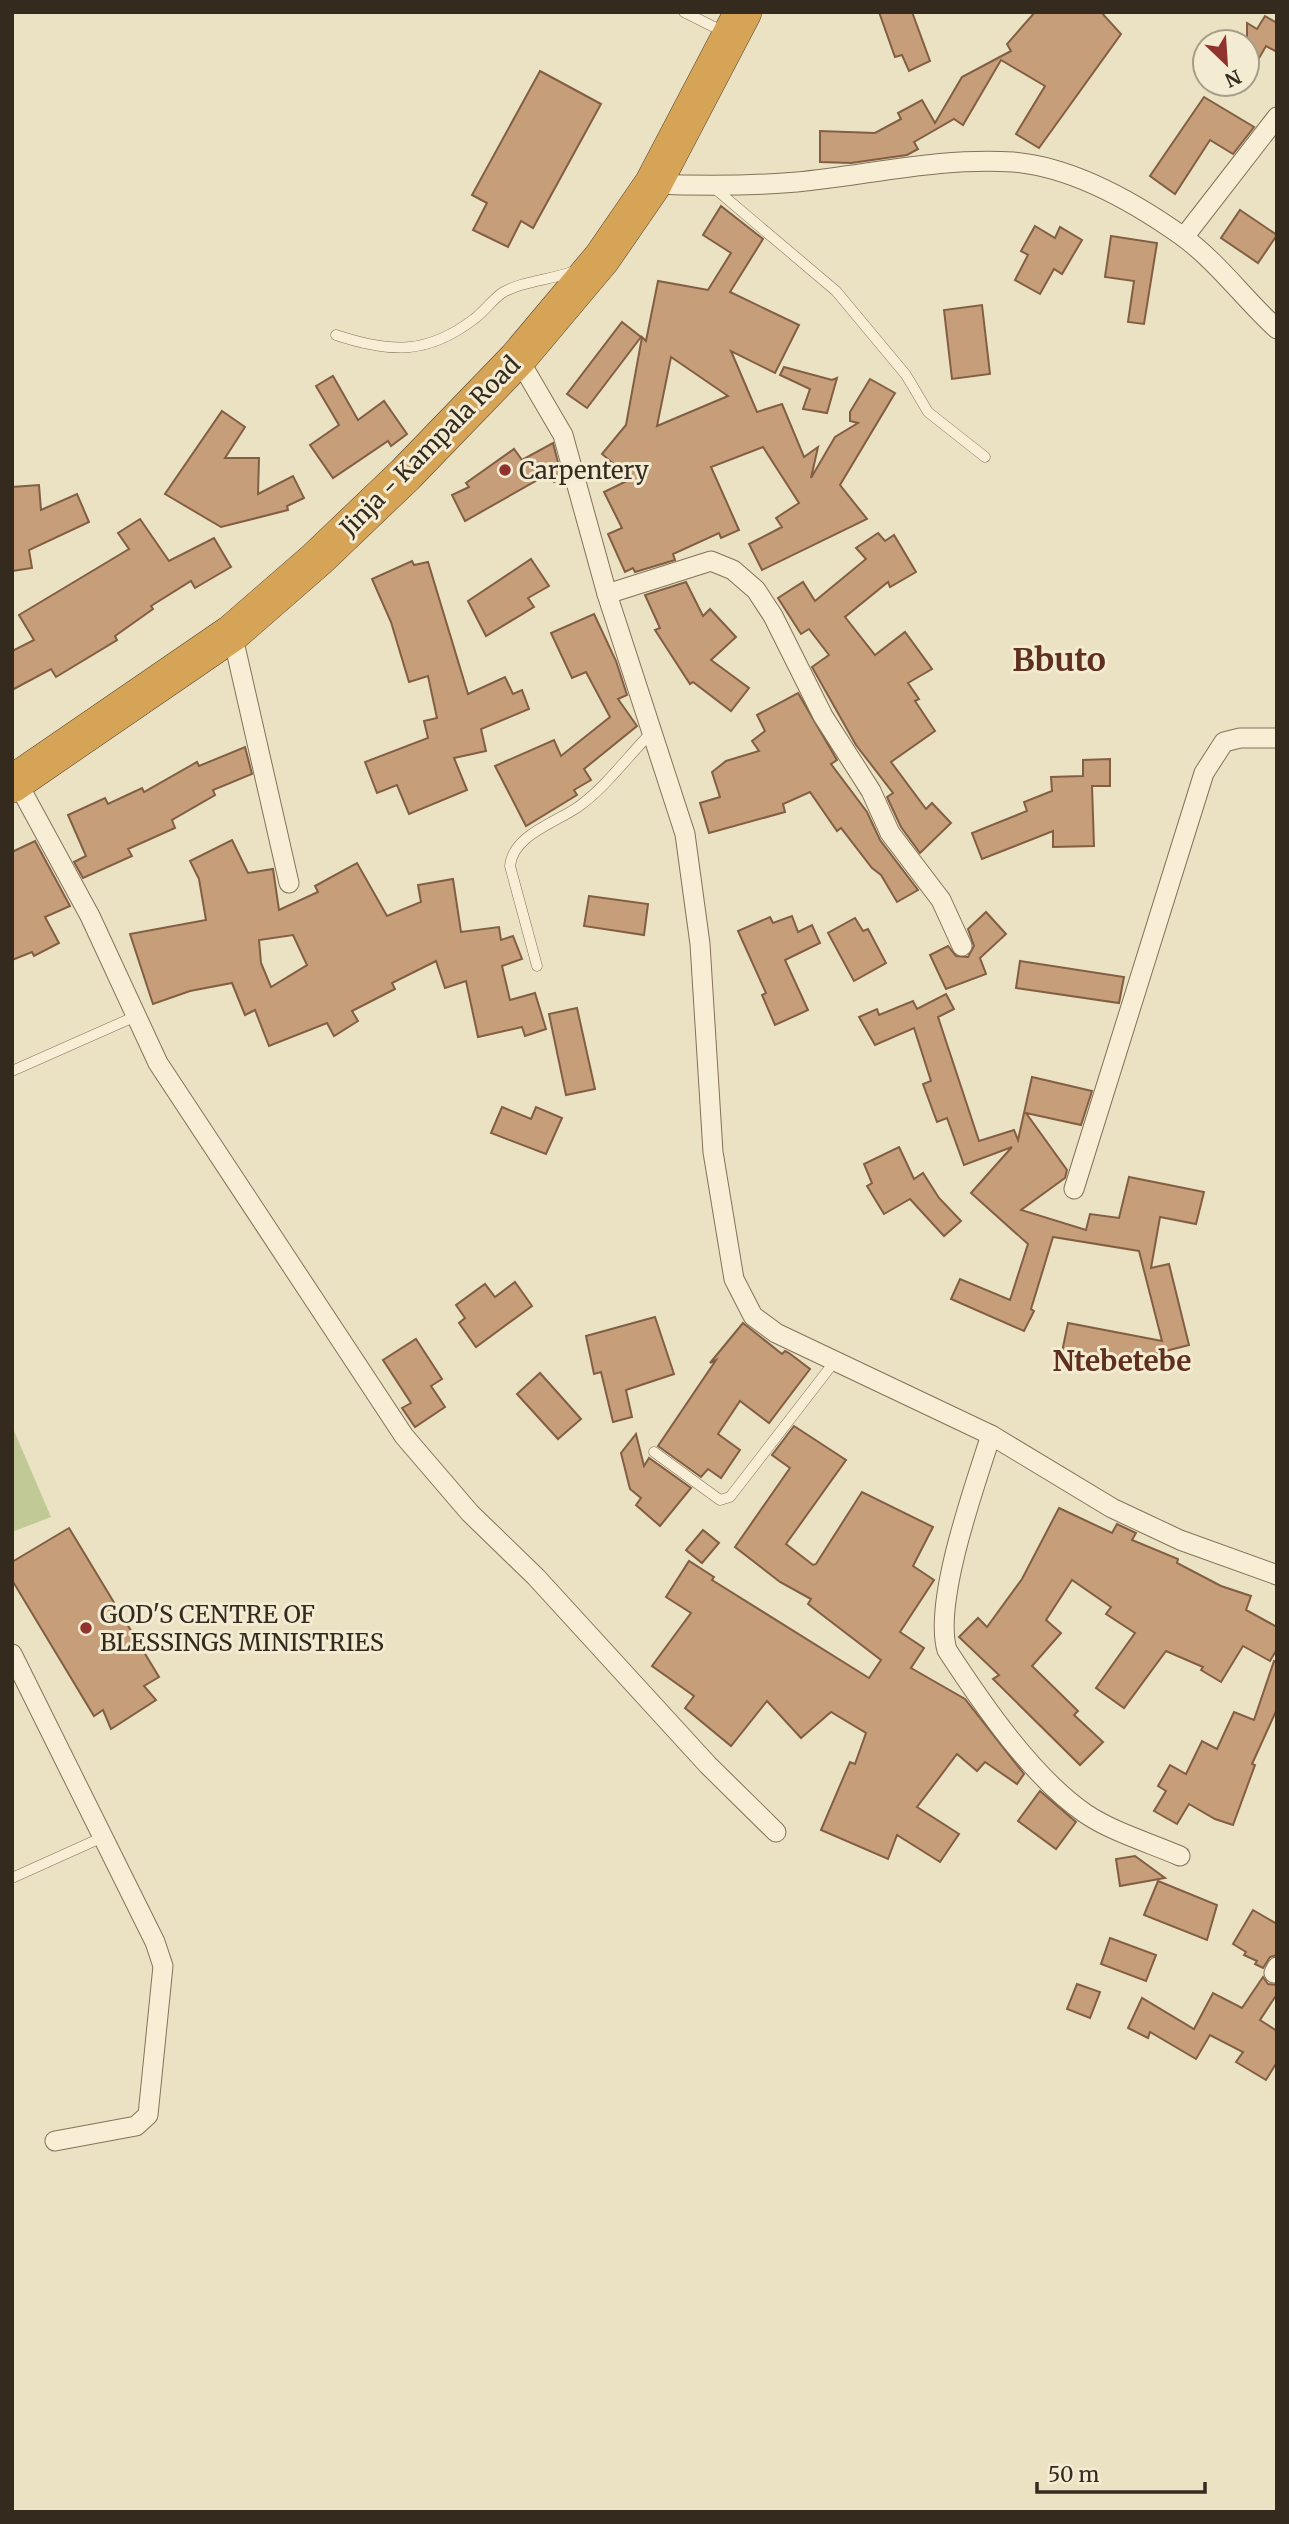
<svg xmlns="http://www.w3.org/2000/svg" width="1289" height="2524" font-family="Merriweather,serif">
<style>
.green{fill:#c1c997}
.building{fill:#c79e7a;stroke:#825e42;stroke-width:2;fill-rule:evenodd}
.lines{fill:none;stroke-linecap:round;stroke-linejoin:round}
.lane-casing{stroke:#84725b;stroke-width:11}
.street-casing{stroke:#84725b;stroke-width:21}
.highway-casing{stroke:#52412f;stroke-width:38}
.lane{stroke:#f7eed5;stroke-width:10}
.street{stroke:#f7eed5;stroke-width:19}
.highway{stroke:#d6a457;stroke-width:37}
.poi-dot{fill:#90322e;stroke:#f3ebd2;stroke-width:2.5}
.labels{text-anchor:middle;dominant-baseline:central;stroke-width:6;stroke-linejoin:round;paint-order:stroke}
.street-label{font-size:24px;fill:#352a1e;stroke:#f3ebd2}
.poi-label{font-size:24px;fill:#352a1e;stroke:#f3ebd2;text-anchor:start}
.quarter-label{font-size:28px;font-weight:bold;fill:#5f3020;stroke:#f3ebd2}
.district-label{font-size:32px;font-weight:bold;fill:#5f3020;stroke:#f3ebd2}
</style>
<rect width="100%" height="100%" fill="#ebe1c3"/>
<path class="green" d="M12,1426L51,1517L12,1532Z"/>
<g class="building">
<path d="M879,12H912L930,61L909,71L902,55L895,57Z"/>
<path d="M1035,12H1101L1121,34L1039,148L1016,134L1045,86L1001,60L963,125L954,119L914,142L918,149L907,155L851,163L820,162V131L875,133L901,119L898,113L922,100L935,123L962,77L1011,51L1007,44Z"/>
<path d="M1265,16L1277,23V52L1266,46L1247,79V23L1257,29Z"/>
<path d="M540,71L601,104L533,228L521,221L508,247L473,230L487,203L472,195Z"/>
<path d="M1204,97L1254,127L1233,154L1210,140L1175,194L1150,176Z"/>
<path d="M721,206L763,239L730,292L799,325L775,373L731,351L757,412L782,404L804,457L818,447L811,478L835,437L858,423L850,421V412L870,379L895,393L840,485L867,519L762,570L749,544L782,527L776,518L799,503L763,447L711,467L739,530L721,538L719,533L673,554L675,560L635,572L633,568L625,572L608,534L622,528L604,492L631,479L602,454L626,425L642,337L646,341L658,281L708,290L731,253L703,235ZM671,357L728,396L657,426Z"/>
<path d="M1240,210L1277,235L1258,263L1221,238Z"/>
<path d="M1035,226L1055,238L1060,227L1082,240L1062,274L1054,269L1040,294L1015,280L1028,255L1021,251Z"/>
<path d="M1111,236L1157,243L1144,324L1128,322L1134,281L1105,277Z"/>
<path d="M982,305L990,374L952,379L944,310Z"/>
<path d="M622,322L641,337L587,408L567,394Z"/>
<path d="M784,367L832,380L837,378L827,413L803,409L810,389L780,375Z"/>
<path d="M333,376L358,420L384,401L407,434L391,446L388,441L333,478L310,445L339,425L316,386Z"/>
<path d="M222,411L245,427L225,458H259L258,494L293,476L304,498L287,506L288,510L221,527L165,494Z"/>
<path d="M553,443L562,478L554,482L550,473L465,521L452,495L469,487L466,483L514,449L522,460Z"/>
<path d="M39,485L41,510L77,494L89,522L29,550L32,568L12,571V487Z"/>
<path d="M140,519L169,561L214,538L231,567L195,588L191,581L151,606L153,609L115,636L117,640L56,677L51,669L12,690V651L34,640L19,615L129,549L118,533Z"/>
<path d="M878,533L885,541L894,535L916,572L890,587L888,582L845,617L875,655L905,632L932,669L908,683L919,699L915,701L935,731L891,762L926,809L932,803L951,823L920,853L901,827L887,797L893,793L856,745L812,667L829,655L809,629L801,634L778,598L803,582L815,601L866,559L856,548Z"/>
<path d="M531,559L549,586L528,598L534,607L486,636L468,601Z"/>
<path d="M412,561L414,565L428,562L468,694L505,677L513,694L522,690L529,709L481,729L486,751L454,758L467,790L409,814L397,785L377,793L365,762L428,738L424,721L437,718L428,676L409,682L391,622L372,579Z"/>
<path d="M686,582L703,616L710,609L736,637L711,660L749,688L731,711L693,682L690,684L655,630L660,628L645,595Z"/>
<path d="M594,614L616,661L627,695L618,699L637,726L584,769L591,780L574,790L577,795L526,826L495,766L554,740L561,756L610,717L586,672L572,678L551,633Z"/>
<path d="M798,693L837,760L831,764L867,812L880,840L918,890L897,902L881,875L872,868L841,828L837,831L810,792L783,804L785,812L709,833L700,803L720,797L712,772L726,761L759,751L752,741L765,731L757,715Z"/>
<path d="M245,747L252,774L213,790L215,795L172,820L175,828L128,849L132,856L83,878L74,862L86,856L68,815L105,798L108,804L142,788L144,792L197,762L199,766Z"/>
<path d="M1110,759V786H1092L1094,846L1053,847V831L982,859L972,833L1027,811L1024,802L1052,791L1051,777L1083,776V760Z"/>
<path d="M232,840L248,873L273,869L279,910L318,892L315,886L357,863L387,916L421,902L418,885L453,879L461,932L499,927L501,940L513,936L522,959L502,966L510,1000L535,993L546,1029L525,1036L522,1027L478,1037L466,981L445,988L436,961L392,983L395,989L352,1011L358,1021L334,1036L327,1023L269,1046L255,1010L245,1015L232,983L190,991L153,1004L130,934L206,920L199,879L190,861ZM293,935L307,965L271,987L261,963L259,940Z"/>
<path d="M35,841L70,906L45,917L59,943L34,956L32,952L12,960V852Z"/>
<path d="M589,896L648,904L644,935L584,926Z"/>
<path d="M986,912L1006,934L980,958L986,974L946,989L930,955L948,946L956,956L968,957L974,946L968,929Z"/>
<path d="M792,916L798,932L812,925L820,943L785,960L808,1010L775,1025L762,995L766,993L738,931L770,917L773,923Z"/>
<path d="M855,918L863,931L868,929L886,963L854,981L828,933Z"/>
<path d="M1020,961L1124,977L1119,1003L1016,988Z"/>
<path d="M946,994L954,1009L938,1017L979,1141L1014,1130L1018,1140L1032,1077L1092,1091L1081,1125L1026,1113L1067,1170L1065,1178L1021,1210L1086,1230L1090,1214L1119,1218L1129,1177L1204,1192L1196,1224L1160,1217L1151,1268L1169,1264L1189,1345L1146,1356L1144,1368L1062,1352L1068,1323L1162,1341L1139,1251L1053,1237L1031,1309L1034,1311L1024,1331L951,1299L960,1279L1010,1300L1028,1244L971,1193L1012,1147L964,1165L947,1118L937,1122L923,1084L931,1081L914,1028L875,1045L859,1017L877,1009L879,1015L913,1001L917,1009Z"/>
<path d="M577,1008L595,1089L566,1095L549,1014Z"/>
<path d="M502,1107L531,1119L536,1107L562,1118L546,1154L491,1133Z"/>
<path d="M899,1147L914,1179L923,1173L939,1198L961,1221L944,1236L910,1199L884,1214L867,1186L872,1183L864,1164Z"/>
<path d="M515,1282L532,1306L476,1347L459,1323L465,1318L456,1305L485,1284L495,1297Z"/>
<path d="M655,1317L674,1374L626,1390L632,1417L613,1422L601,1372L594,1374L586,1336Z"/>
<path d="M743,1323L782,1354L785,1351L789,1353L810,1369L769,1423L740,1401L718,1434L740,1450L721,1478L708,1469L701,1477L658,1446L716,1360L710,1363Z"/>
<path d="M416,1339L442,1379L431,1386L445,1407L415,1427L402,1408L411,1403L383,1360Z"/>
<path d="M540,1373L581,1419L558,1439L517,1394Z"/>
<path d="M794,1426L846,1460L786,1544L813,1565L816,1564L862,1492L933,1527L913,1566L934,1580L900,1632L924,1648L911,1668L965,1699L1024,1774L1017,1784L985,1762L977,1771L957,1754L917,1807L959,1834L940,1862L897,1835L888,1859L821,1830L850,1762L855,1764L866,1733L831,1712L801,1738L767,1701L731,1746L685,1708L694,1696L652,1666L691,1613L666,1597L689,1561L714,1577L712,1580L869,1678L881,1660L808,1604L811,1599L780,1582L735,1547L790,1468L772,1455Z"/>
<path d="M636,1434L644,1466L649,1458L691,1488L660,1526L636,1505L641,1498L630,1489L621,1453Z"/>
<path d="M1059,1508L1112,1533L1117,1524L1136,1533L1132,1540L1178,1559L1177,1563L1221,1586L1251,1596L1246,1610L1277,1627V1649L1270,1661L1243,1646L1221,1682L1201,1670L1203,1667L1166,1651L1124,1708L1096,1688L1135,1633L1106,1614L1111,1607L1072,1580L1046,1620L1061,1633L1032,1666L1078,1711L1074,1715L1103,1742L1080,1765L993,1679L999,1675L959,1637L978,1618L987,1627L1022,1579Z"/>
<path d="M69,1528L159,1677L144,1686L156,1700L111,1729L103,1710L94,1716L12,1580V1562Z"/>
<path d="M703,1530L719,1543L702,1563L686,1550Z"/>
<path d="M1274,1661L1277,1662V1709L1252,1764L1255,1765L1233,1825L1215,1819L1189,1804L1177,1824L1154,1811L1166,1791L1158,1786L1170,1765L1186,1774L1202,1741L1217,1749L1234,1712L1254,1720Z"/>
<path d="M1040,1791L1076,1822L1056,1849L1018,1821Z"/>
<path d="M1135,1856L1165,1878L1120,1886L1116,1859Z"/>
<path d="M1158,1881L1217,1905L1207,1940L1144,1915Z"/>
<path d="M1253,1910L1277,1924V1955L1270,1957L1263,1968L1255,1964L1257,1961L1244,1955L1246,1952L1233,1944Z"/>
<path d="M1110,1938L1156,1955L1146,1981L1101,1964Z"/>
<path d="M1263,1977L1268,1984L1277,1985V1994L1260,2020L1277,2031V2062L1266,2080L1236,2062L1243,2052L1210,2035L1196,2059L1150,2032L1148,2038L1128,2028L1142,1998L1194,2029L1213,1993L1242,2008Z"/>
<path d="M1077,1984L1100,1992L1090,2018L1067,2009Z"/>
</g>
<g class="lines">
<g class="lane-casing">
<g id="lane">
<path d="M684,12L724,32"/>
<path d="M713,187L836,291L906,375L928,412L985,457"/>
<path d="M336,335C390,353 427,355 474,319C484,312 492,300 502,293C521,281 552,280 574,271"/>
<path d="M537,966L510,866C513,835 555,823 578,807C605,788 628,756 651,733"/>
<path d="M12,1071L134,1017"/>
<path d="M654,1452L720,1500L730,1497L835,1361"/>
<path d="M12,1878L103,1837"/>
</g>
</g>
<g class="street-casing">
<g id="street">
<path d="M653,184C701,186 749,186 797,182C869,175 941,157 1013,162C1073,167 1134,202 1182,236C1218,262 1245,300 1277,329"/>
<path d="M1184,237L1277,117"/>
<path d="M518,358L563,435L607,594L685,834L700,944L713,1152L734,1279L753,1316L776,1333L991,1435L1112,1508L1180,1540L1277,1575"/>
<path d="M607,594L711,561L733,570L756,590L773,616L823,716L871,791L890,833L941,900L962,946"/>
<path d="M232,633L289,883"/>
<path d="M17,782L90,916L158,1063L404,1436L470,1513L536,1577L708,1765L776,1832"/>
<path d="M1074,1189L1204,773L1224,742L1240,738H1277"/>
<path d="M991,1435C975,1485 933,1602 947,1650C983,1705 1032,1777 1086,1814C1113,1832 1150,1843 1180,1856"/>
<path d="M12,1654L155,1942L163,1966L148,2115L136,2126L55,2141"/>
<path d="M1274,1973L1277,1967"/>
</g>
</g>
<g class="highway-casing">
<path id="highway" d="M12,784L232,633L317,559L405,475L518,358L602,258L653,184L743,12"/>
</g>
<use href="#lane" class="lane"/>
<use href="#street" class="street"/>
<use href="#highway" class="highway"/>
</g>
<g class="poi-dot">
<circle cx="505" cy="470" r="7"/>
<circle cx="86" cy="1628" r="7"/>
</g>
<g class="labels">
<g class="street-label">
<text transform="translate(430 446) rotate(-45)">Jinja - Kampala Road</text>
</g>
<g class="poi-label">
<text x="519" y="470">Carpentery</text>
<text x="100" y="1614">GOD'S CENTRE OF<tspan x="100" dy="28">BLESSINGS MINISTRIES</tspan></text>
</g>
<g class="quarter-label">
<text x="1122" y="1361">Ntebetebe</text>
</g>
<g class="district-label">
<text x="1059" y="660">Bbuto</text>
</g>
</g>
<rect width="1289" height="2524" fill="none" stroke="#352a1e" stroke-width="28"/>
<g transform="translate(1226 63) rotate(155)"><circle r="33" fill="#f3ebd2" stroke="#a79e8a" stroke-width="2"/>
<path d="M0-5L12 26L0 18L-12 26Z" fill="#90322e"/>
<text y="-10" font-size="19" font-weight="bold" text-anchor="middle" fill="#352a1e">N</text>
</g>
<path d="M1037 2482v10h168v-10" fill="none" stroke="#352a1e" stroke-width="3.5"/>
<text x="1048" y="2482" font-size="21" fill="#352a1e" stroke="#f3ebd2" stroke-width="5" paint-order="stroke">50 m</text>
</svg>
